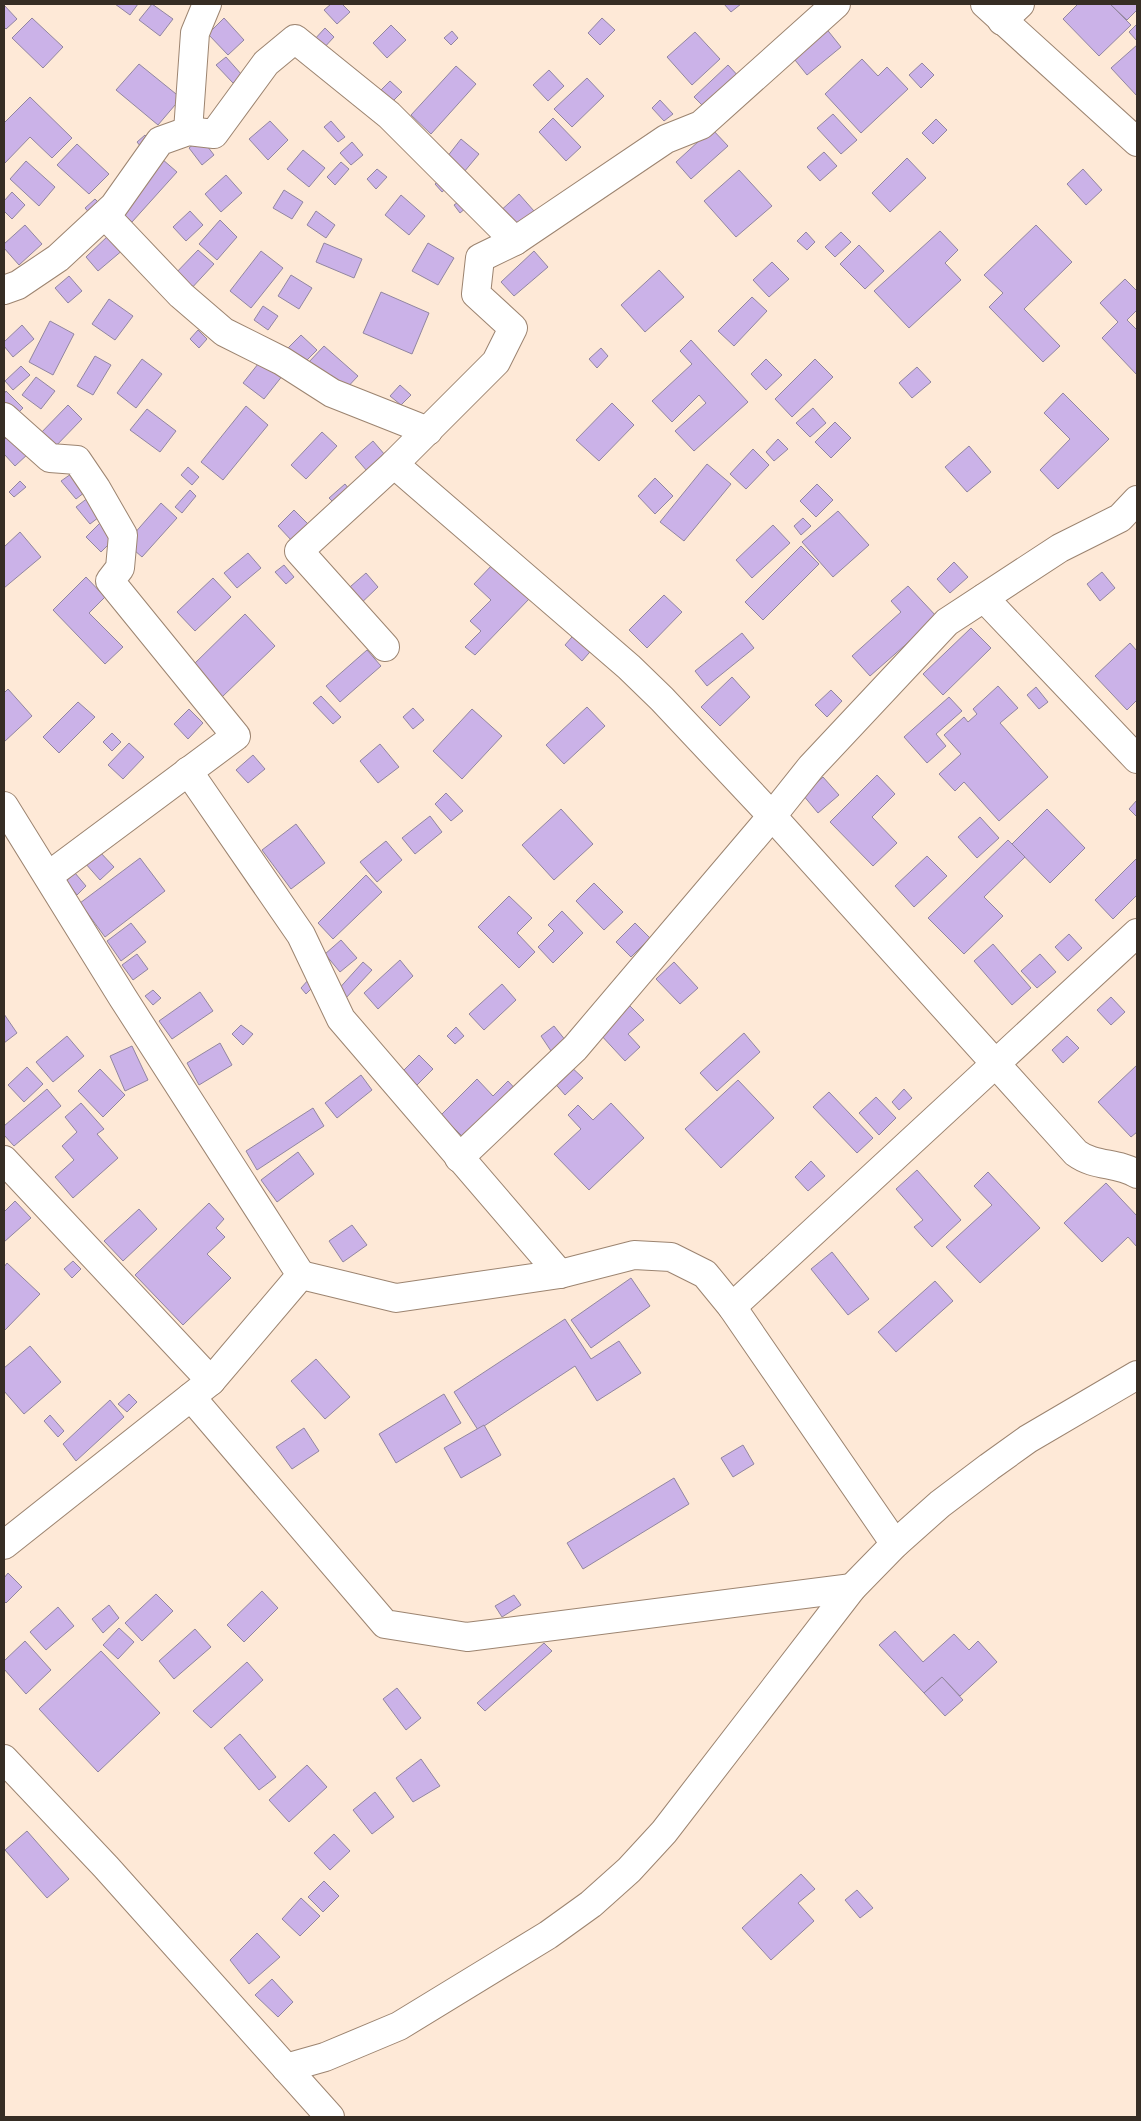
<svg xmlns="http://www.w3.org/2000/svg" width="1141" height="2121" font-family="'Archivo Narrow',sans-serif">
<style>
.building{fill:#cbb2e8;stroke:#9286a0}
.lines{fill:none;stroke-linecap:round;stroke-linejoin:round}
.minor-casing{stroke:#9c8470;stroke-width:30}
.minor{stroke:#fff;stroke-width:28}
</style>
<rect width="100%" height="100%" fill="#fee9d7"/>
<g class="building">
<path d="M115,4H138L130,15Z"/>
<path d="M152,4L173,19L160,36L139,20Z"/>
<path d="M331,4H342L350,12L337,24L324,10Z"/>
<path d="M724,4H741L731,12Z"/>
<path d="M1078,4H1110L1131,25L1099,56L1063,19Z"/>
<path d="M1110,4H1137V10L1127,20Z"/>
<path d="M4,5L17,19L6,29L4,27Z"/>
<path d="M32,18L63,47L43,68L12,38Z"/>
<path d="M224,18L244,40L228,55L208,34Z"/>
<path d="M602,18L615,30L600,45L588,33Z"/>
<path d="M1137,24V41L1129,32Z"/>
<path d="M391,25L406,40L387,58L373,43Z"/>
<path d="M825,27L841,47L807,75L791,55Z"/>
<path d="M325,28L334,37L322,50L313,41Z"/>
<path d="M452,31L458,38L451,45L444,38Z"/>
<path d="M695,32L720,59L692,85L667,57Z"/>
<path d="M1137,45V96L1111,68Z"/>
<path d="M226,57L242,75L233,83L216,65Z"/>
<path d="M862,59L878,76L887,67L908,89L861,133L825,94Z"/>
<path d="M922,63L934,75L921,88L909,75Z"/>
<path d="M139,64L181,98L158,125L116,90Z"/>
<path d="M728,65L742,80L708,111L694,97Z"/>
<path d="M456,66L476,84L431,134L411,115Z"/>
<path d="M549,70L564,86L548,101L533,85Z"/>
<path d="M587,78L604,96L572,127L554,109Z"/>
<path d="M390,81L402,92L389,105L378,93Z"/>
<path d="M30,97L72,138L52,158L30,137L4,164V123Z"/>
<path d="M660,100L673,114L664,121L652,108Z"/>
<path d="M833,114L857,140L841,154L817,128Z"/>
<path d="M553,118L581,147L566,161L539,132Z"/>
<path d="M936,119L947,130L933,144L922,133Z"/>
<path d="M270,121L288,140L268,160L249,139Z"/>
<path d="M331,121L345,137L338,142L324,127Z"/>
<path d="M712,129L728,146L691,179L676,162Z"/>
<path d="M145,135L154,144L145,152L137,142Z"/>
<path d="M201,138L214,155L202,165L189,148Z"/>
<path d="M461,139L479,154L464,172L447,157Z"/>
<path d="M352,142L363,155L351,165L340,153Z"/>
<path d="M77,144L109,174L89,194L57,165Z"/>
<path d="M303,150L325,168L309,187L287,169Z"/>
<path d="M824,152L837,166L820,181L807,167Z"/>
<path d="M907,158L926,178L890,212L872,193Z"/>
<path d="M162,159L177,172L132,222L118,209Z"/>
<path d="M26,161L55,187L39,206L10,179Z"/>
<path d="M341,162L349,169L335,185L327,177Z"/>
<path d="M377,169L387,177L376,189L367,179Z"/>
<path d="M1083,169L1102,190L1086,205L1067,184Z"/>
<path d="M739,170L772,206L736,237L704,201Z"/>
<path d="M226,175L242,193L221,212L205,194Z"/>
<path d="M442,178L449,186L442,192L435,184Z"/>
<path d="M284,190L303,202L292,219L273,208Z"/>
<path d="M12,192L25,205L12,219L4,211V201Z"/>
<path d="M519,194L534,211L514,229L498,213Z"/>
<path d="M401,195L425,216L409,235L385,215Z"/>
<path d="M95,199L103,207L93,217L85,208Z"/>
<path d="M461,200L467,207L460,213L454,205Z"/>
<path d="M190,211L203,225L186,241L173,227Z"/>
<path d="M316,211L335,225L326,238L307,225Z"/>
<path d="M220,220L237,237L217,260L199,244Z"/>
<path d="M25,225L42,244L19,265L4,248V244Z"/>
<path d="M1036,225L1072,262L1024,309L1060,346L1043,362L989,307L1003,293L984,275Z"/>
<path d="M940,231L958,250L945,263L961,280L909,328L874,291Z"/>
<path d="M806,232L815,242L807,250L797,241Z"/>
<path d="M841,232L851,242L835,257L825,247Z"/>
<path d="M110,234L124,249L98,271L86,257Z"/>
<path d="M324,243L362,259L354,278L316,262Z"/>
<path d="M428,243L454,258L438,285L412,271Z"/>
<path d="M859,245L884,271L865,289L840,264Z"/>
<path d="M198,250L214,264L189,291L173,276Z"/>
<path d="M261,251L283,268L251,308L230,291Z"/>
<path d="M534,251L548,267L514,296L501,282Z"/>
<path d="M772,262L789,279L769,297L753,280Z"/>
<path d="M659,270L684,297L645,332L621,305Z"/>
<path d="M291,275L312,288L299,309L278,296Z"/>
<path d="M69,276L82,291L68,303L55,288Z"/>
<path d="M1125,279L1137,291V310L1127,320L1137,330V375L1102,338L1118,322L1100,303Z"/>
<path d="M381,292L429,313L412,354L363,333Z"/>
<path d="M752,297L767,311L734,346L718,331Z"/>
<path d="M109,299L133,316L115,340L92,324Z"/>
<path d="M263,306L278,316L268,330L254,320Z"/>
<path d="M50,321L74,334L53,375L29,362Z"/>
<path d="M22,325L34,339L13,357L4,346V342Z"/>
<path d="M198,330L207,339L199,348L190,339Z"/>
<path d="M301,335L317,350L304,363L288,348Z"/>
<path d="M691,340L748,402L694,451L675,431L706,403L699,395L672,422L652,401L692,364L680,351Z"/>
<path d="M324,346L358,376L342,393L308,363Z"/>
<path d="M601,348L608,356L597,368L589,359Z"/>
<path d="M95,356L111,365L93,395L77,386Z"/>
<path d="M142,359L162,374L136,408L117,393Z"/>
<path d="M262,359L283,375L264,399L243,383Z"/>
<path d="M766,359L782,375L766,390L751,374Z"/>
<path d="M815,359L833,377L792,417L775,399Z"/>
<path d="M21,366L30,375L13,390L5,381Z"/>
<path d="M917,367L931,382L912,398L899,383Z"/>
<path d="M36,377L55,391L41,409L22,395Z"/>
<path d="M400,385L411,395L401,405L390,396Z"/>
<path d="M6,391L23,408L15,416L4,405V394Z"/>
<path d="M1063,393L1109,439L1058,489L1040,470L1070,439L1044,413Z"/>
<path d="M612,403L634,425L599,461L576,440Z"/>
<path d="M68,405L82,419L51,451L37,437Z"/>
<path d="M246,406L268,425L223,480L201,462Z"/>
<path d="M813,408L826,423L810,437L796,423Z"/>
<path d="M147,409L176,431L160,452L130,430Z"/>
<path d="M835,422L851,438L831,458L815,442Z"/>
<path d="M322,432L337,446L306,479L291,465Z"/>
<path d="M10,434L29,453L15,466L4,454V440Z"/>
<path d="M778,439L788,449L774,461L766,452Z"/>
<path d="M373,441L385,455L367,471L355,457Z"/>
<path d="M969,446L991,472L967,492L945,467Z"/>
<path d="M753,449L769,465L746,489L730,474Z"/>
<path d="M707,464L731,484L684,541L660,522Z"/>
<path d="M188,467L199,477L192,485L181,475Z"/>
<path d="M71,474L85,492L76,499L61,481Z"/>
<path d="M655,478L673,496L655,514L638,496Z"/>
<path d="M20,481L26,487L14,497L9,492Z"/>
<path d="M345,484L349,489L334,503L329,498Z"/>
<path d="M817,484L833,500L816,517L800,501Z"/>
<path d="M190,490L196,496L182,513L175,507Z"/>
<path d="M89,497L103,514L90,524L76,507Z"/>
<path d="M161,503L177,518L142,557L126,543Z"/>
<path d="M294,510L309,525L292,541L278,526Z"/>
<path d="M838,511L869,545L833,577L802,542Z"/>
<path d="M803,518L811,526L801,535L794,526Z"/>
<path d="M102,521L117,536L101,552L86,537Z"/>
<path d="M773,525L790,543L752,578L736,560Z"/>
<path d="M20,532L41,557L4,588V547Z"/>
<path d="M801,546L819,564L763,620L745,602Z"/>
<path d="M248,553L261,568L237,588L224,573Z"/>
<path d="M954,562L968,577L950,593L937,579Z"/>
<path d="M494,563L530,598L475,655L465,647L481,631L470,621L491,600L474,584Z"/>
<path d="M284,565L294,577L286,584L275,572Z"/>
<path d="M1102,572L1115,588L1100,601L1087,584Z"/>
<path d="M366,573L378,587L356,608L343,593Z"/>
<path d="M86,577L105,597L89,613L123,647L105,664L53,610Z"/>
<path d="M213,578L231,597L195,631L177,612Z"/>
<path d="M908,586L937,617L870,676L852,656L901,612L891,601Z"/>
<path d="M664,595L682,612L647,648L629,630Z"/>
<path d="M245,614L275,646L222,697L192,666Z"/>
<path d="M971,628L991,648L943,695L923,674Z"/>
<path d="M578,630L595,646L582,661L565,645Z"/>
<path d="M742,633L754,648L707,686L695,671Z"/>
<path d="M1130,643L1137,651V700L1127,710L1095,676Z"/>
<path d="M367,650L381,666L340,702L326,686Z"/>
<path d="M732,677L750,697L720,726L701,707Z"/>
<path d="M998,686L1018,708L1000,723L1048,777L999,821L964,782L955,791L939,774L961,754L944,735L964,717L968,722L977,714L973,709Z"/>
<path d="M1036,687L1048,702L1039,709L1027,695Z"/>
<path d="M8,689L32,716L4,742V693Z"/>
<path d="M831,690L842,701L827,717L815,705Z"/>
<path d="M321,696L341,717L333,724L313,703Z"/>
<path d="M949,697L962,711L936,734L946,746L927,763L904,737Z"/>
<path d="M78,702L95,717L59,753L43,737Z"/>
<path d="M587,707L605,726L564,764L546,745Z"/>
<path d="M413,708L424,720L413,729L403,717Z"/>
<path d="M189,709L203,723L188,739L174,724Z"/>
<path d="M472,709L502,736L462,779L433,751Z"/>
<path d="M112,733L121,742L112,751L103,742Z"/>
<path d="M129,743L144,757L123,779L108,765Z"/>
<path d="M380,744L399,767L378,783L360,761Z"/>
<path d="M253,755L265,769L248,783L236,770Z"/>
<path d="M877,775L895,794L872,817L897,843L873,866L830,822Z"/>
<path d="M823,777L839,795L818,813L803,795Z"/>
<path d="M446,793L463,811L451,821L435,804Z"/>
<path d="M1137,800V817L1129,809Z"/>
<path d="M561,809L593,844L554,880L522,845Z"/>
<path d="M1047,809L1085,848L1050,883L1012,844Z"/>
<path d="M430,816L442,832L415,854L402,838Z"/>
<path d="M980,817L999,838L977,858L958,837Z"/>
<path d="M296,824L325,863L291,889L262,850Z"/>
<path d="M1008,840L1025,857L984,897L1003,916L964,954L928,918Z"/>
<path d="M386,841L402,860L377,882L360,862Z"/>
<path d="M99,851L114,867L100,880L85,863Z"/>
<path d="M927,856L947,876L914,907L895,886Z"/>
<path d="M140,858L165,891L105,937L80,903Z"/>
<path d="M1137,858V895L1113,919L1095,900Z"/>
<path d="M75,873L86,886L77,895L66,881Z"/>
<path d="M366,875L382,892L333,939L318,923Z"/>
<path d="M594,883L623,912L604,930L576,901Z"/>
<path d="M509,896L532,918L517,933L535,952L519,968L478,927Z"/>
<path d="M562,911L583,933L553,963L538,947L554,931L548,925Z"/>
<path d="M131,923L146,942L121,961L107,941Z"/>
<path d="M635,923L650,938L631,957L616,942Z"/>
<path d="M1069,934L1082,948L1068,961L1055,947Z"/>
<path d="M341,940L357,958L340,972L325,954Z"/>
<path d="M993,944L1031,988L1012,1005L974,961Z"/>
<path d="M137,954L148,969L133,980L122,965Z"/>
<path d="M1040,954L1056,972L1037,988L1021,971Z"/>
<path d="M400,960L413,976L378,1009L364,993Z"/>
<path d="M363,962L372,970L345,999L336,992Z"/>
<path d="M674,962L698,988L680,1004L656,979Z"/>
<path d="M309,979L315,985L306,994L301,988Z"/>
<path d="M502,984L516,1000L484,1030L469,1014Z"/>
<path d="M153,990L161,998L153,1005L145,996Z"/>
<path d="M200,992L213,1011L172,1039L159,1021Z"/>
<path d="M1111,997L1125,1012L1111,1025L1097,1010Z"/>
<path d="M629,1005L644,1020L628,1034L640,1047L625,1061L599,1033Z"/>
<path d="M4,1014L17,1033L4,1043Z"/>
<path d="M241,1025L253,1034L243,1045L232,1034Z"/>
<path d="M554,1026L566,1041L551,1051L541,1036Z"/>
<path d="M456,1027L464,1036L455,1044L447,1036Z"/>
<path d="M744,1033L760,1052L717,1091L700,1073Z"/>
<path d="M67,1036L84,1056L53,1082L36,1062Z"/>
<path d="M1067,1036L1079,1048L1063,1063L1052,1050Z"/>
<path d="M220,1043L232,1065L199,1085L187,1063Z"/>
<path d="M132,1046L148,1080L125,1091L110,1056Z"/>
<path d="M419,1055L433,1069L417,1085L403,1071Z"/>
<path d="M568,1064L583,1078L565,1095L552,1080Z"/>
<path d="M1137,1065V1132L1131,1137L1098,1102Z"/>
<path d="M27,1067L43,1084L24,1102L8,1085Z"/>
<path d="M100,1069L125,1095L103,1117L78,1091Z"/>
<path d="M361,1075L372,1090L337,1118L325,1103Z"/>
<path d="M477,1079L493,1096L508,1081L520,1094L469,1143L441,1115Z"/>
<path d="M738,1080L774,1118L721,1168L685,1129Z"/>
<path d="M47,1089L61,1106L14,1146L4,1135V1126Z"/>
<path d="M904,1089L912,1098L899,1110L892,1102Z"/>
<path d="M829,1092L873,1138L857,1153L813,1107Z"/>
<path d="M876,1097L896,1118L879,1135L859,1113Z"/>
<path d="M81,1103L104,1129L97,1134L118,1158L73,1198L55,1177L74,1160L62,1146L77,1132L65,1117Z"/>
<path d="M611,1103L644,1138L589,1190L554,1154L581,1129L568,1115L578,1105L593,1120Z"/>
<path d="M313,1108L324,1126L257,1170L246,1151Z"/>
<path d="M298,1152L314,1174L277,1202L261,1180Z"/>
<path d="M811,1161L825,1176L808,1191L795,1177Z"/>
<path d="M917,1170L961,1220L932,1247L914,1227L923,1220L896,1189Z"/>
<path d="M988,1172L1040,1228L980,1283L946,1247L992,1205L974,1186Z"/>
<path d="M1106,1183L1137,1216V1247L1128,1237L1102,1262L1064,1223Z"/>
<path d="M15,1201L31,1218L4,1242V1212Z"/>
<path d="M209,1203L224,1219L216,1228L225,1237L207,1254L231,1278L183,1325L135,1275Z"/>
<path d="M139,1209L157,1229L123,1261L104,1241Z"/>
<path d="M352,1225L367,1245L343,1262L329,1241Z"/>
<path d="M832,1252L869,1299L848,1315L811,1269Z"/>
<path d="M73,1261L81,1269L72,1278L64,1269Z"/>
<path d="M7,1263L40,1294L4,1331V1267Z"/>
<path d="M631,1278L650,1306L591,1348L571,1320Z"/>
<path d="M935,1281L953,1301L896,1352L878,1332Z"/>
<path d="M565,1319L591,1359L619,1341L641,1373L597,1401L575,1366L478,1430L454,1392Z"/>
<path d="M30,1346L61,1382L24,1414L4,1391V1368Z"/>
<path d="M316,1359L350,1397L325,1419L291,1381Z"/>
<path d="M129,1394L137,1402L127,1412L118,1404Z"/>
<path d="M444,1394L461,1423L396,1463L379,1434Z"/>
<path d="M110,1400L124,1417L76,1461L63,1444Z"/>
<path d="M50,1415L64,1431L58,1437L44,1421Z"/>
<path d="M484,1425L501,1455L461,1478L444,1448Z"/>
<path d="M304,1428L319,1451L292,1469L276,1447Z"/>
<path d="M743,1445L754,1464L733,1477L721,1458Z"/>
<path d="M674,1478L689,1504L583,1569L567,1543Z"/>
<path d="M8,1573L22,1587L6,1603L4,1601V1578Z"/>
<path d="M262,1591L278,1608L244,1642L227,1625Z"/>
<path d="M156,1594L173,1611L142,1641L125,1623Z"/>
<path d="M514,1595L521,1605L502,1617L495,1606Z"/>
<path d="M109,1605L119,1618L103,1633L92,1619Z"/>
<path d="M58,1607L74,1626L46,1650L30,1632Z"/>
<path d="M119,1628L134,1642L118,1659L103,1645Z"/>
<path d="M195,1629L211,1647L174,1679L159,1661Z"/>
<path d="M895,1631L923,1662L954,1634L969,1650L978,1641L997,1662L960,1696L942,1677L924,1693L879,1645Z"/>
<path d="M25,1641L51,1670L26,1694L4,1669V1661Z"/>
<path d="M544,1643L552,1651L485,1711L477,1703Z"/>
<path d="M101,1651L160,1713L98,1772L39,1709Z"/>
<path d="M247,1662L263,1680L211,1728L193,1711Z"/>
<path d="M942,1677L963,1700L945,1716L924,1693Z"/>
<path d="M397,1688L421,1718L406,1730L383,1699Z"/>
<path d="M240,1734L276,1777L259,1790L224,1748Z"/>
<path d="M421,1759L440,1786L413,1802L396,1778Z"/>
<path d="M307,1765L327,1787L289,1822L269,1800Z"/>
<path d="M375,1792L394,1817L372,1834L353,1810Z"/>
<path d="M27,1831L69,1879L47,1898L5,1850Z"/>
<path d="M334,1834L350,1851L330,1870L314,1853Z"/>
<path d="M801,1874L815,1889L798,1903L814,1921L771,1960L742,1928Z"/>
<path d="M324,1881L339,1896L323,1912L308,1897Z"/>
<path d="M857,1890L873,1908L860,1918L845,1900Z"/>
<path d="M301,1898L320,1916L300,1936L282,1919Z"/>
<path d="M257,1933L280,1957L249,1984L230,1960Z"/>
<path d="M272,1979L293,2002L278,2017L255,1995Z"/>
</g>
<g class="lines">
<g class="minor-casing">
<g id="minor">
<path d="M985,4L1137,142"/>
<path d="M1002,21L1020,4"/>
<path d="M188,131L195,33L207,4"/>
<path d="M105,215L181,295L224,332L282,361L332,393L428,431"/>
<path d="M4,290L18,285L58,258L114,206L160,141L188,131L214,134L266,63L295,39L389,115L515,241"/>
<path d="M4,417L50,458L77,460L96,488L123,535L120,568L110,581L236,736L48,876"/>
<path d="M394,464L496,362L513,328L476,294L480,258L515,241L666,139L701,125L836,4"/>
<path d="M984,598L1137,759"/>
<path d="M385,647L299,551L394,464L629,667L662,699L772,816L1076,1153C1095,1167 1117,1162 1137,1174"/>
<path d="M188,771L301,935L341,1019L560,1274"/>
<path d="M4,806L123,998L301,1275L211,1381L4,1545"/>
<path d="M459,1158L575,1048L772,816L811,767L947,622L1060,548L1120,518L1137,500"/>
<path d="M4,1160L211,1381"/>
<path d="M301,1275L396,1298L560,1274L634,1255L671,1257L705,1274L732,1307L895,1544"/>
<path d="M732,1307L1137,933"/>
<path d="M191,1397L385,1624L467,1637L852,1588"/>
<path d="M4,1759L106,1867L330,2117"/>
<path d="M286,2068L325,2057L399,2026L548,1935L591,1904L629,1870L664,1832L852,1588L895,1544L940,1504L989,1467L1028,1439L1137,1375"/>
</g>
</g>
<use href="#minor" class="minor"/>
</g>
<rect width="1141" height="2121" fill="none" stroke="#362d24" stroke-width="10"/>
</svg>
